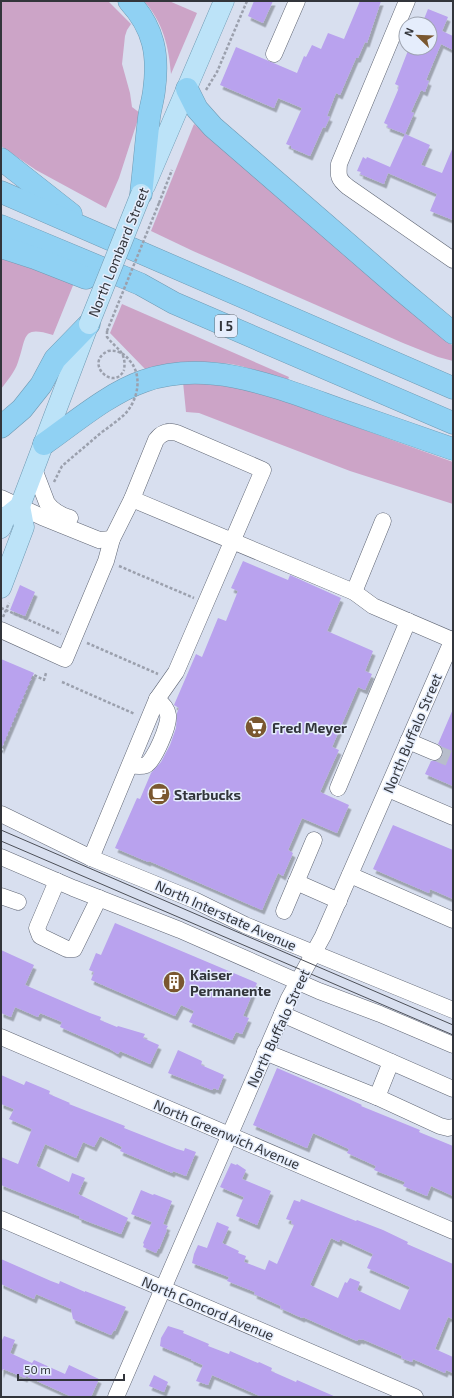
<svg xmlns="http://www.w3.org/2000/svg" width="454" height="1398" font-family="'Exo 2',sans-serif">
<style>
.green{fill:#cca4c7}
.building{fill:#b9a2ee;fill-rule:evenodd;filter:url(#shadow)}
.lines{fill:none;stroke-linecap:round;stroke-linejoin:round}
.minor-tunnel{stroke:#b7bdcb;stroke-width:16;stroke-dasharray:16 8;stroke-linecap:butt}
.minor-casing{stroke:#616775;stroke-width:17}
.major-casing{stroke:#6f9ab3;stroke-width:21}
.highway-casing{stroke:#6f9ab3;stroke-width:23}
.path{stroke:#9ba0ad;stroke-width:2.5;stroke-dasharray:3 2;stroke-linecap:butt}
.minor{stroke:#fff;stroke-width:16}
.major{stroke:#bce3f8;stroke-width:20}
.highway{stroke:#90d1f3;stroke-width:22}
.tram{stroke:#4c4f57;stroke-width:1}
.major-bridge-casing{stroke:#6f9ab3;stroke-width:21;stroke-linecap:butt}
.path-bridge{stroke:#9ba0ad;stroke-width:2.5;stroke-dasharray:3 2;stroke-linecap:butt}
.major-bridge{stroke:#bce3f8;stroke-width:20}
.labels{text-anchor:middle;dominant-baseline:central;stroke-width:3;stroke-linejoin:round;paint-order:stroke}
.shield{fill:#e5edfc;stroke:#686c75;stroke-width:1}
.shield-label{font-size:13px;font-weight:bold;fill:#32353b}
.street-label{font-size:14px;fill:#32353b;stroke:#e5edfc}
.poi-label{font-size:14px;font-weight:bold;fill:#32353b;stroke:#e5edfc;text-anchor:start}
</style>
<defs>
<filter id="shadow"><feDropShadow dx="2.5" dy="4.5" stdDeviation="0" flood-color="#0004"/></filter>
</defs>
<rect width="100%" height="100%" fill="#d8dfef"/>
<g class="green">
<path d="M4,1H108L131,24L127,30L125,36L122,64L130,93L132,107L140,113L119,178L106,208L36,170L1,146V3Z"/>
<path d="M144,1H169L197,13L171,74C169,47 163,22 144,1Z"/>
<path d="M194,124L453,346V361L438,357L403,343L193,251L151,231Z"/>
<path d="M1,258L74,283L53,335C21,325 27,337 18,362C15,372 7,381 1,389Z"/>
<path d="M122,304L289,377L287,382C269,375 250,367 231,364C202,360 173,362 145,369L110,333Z"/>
<path d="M183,382L223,384L273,397L453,462V504L350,471L199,413L186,412Z"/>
</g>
<g class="building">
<path d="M254,1H273L263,23L248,16Z"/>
<path d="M360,1H381L367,43L365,42L358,58H356L340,95L336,93L327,116L330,117L325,128L323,127L310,156L291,148V146L286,144L302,108L278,98L274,108L220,85L236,47L297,73L304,56L306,57L312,45L321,49L328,33L344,39Z"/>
<path d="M428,9L448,17L442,31L453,36V50L441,44L426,80L429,81L425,92L421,90L411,112L414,113L405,134L387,127L388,125L384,123L398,90L399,86L395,84L409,48H430V24H422Z"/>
<path d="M405,134L430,145L421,165L442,173L453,147V220L430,211L437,194L388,173L384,184L360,174L361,172L357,171L363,157L366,159L367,157L390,167Z"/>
<path d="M243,561L288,580L290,575L341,598L327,631L373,651L365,671L372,674L365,690L358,687L332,747L339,750L320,792L349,805L337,833L302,818L288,850L293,853L283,876L278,873L262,910L149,861L148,862L115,848L137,798L140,799L151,773L161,762L170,745L176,728L177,713L179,708L174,705L196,654L202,657L218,618L226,621L238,591L231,588Z"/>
<path d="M20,585L35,592L25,616L10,610Z"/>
<path d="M1,659L34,673L1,750Z"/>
<path d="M453,709V786L425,774L431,761H436L440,759L443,756V750L441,746L438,744Z"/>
<path d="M393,825L453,850V899L430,889L429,893L373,869Z"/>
<path d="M115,923L257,983L243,1016L249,1018L242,1034L236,1032L232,1040L189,1022L194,1011L181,1005L175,1016L91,980L94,972L89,970L96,953L101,955Z"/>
<path d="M1,950L34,965L25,985L90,1013L101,1017L100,1020L117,1027L118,1026L145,1034L143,1038L159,1045L150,1064L120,1051L118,1054L110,1049L60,1027L62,1022L40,1013L38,1017L15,1007L11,1017L1,1013Z"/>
<path d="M178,1050L202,1061L201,1065L224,1075L218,1090L214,1088L212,1090L168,1073Z"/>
<path d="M277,1068L331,1091L362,1105L361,1106L420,1130L419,1132L453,1146V1196L431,1186L427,1196L403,1186L405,1182L374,1170L376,1166L347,1153L349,1149L313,1133L307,1148L253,1125Z"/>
<path d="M1,1075L24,1085L26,1081L50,1091L49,1094L70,1103L69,1104L125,1126L124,1128L177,1149L184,1151L185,1148L196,1152L186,1176L173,1171L172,1173L120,1151L122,1147L100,1136L94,1147L83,1142L76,1158L45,1144L36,1166L69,1182L72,1173L85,1178L78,1194L128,1218L121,1234L89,1222L79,1218V1216L1,1185V1157L18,1164L32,1129L9,1119L14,1109L1,1104Z"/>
<path d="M231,1163L236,1165L237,1164L246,1170L242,1179L271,1191L257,1225L236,1216L244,1197L220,1187Z"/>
<path d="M141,1190L153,1195L154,1194L172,1201L163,1224L168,1226L166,1229L167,1230L159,1249H158L156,1253L143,1247L144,1244L143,1243L152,1222L131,1214Z"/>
<path d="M301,1199L356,1221L357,1220L383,1230L408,1242L407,1244L453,1264V1319L448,1317L435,1349L453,1357V1373L446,1370L445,1373L413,1359L412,1362L401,1358L402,1356L362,1339V1340L359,1339L357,1341L303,1317L302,1318L280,1308L281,1306L254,1294L255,1292L227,1281L229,1277L192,1263L194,1254L198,1245L207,1248L217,1222L229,1227L222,1243L239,1251L238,1253L246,1256L244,1262L265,1270L269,1260L277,1264L294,1225L291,1223L292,1221L286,1219L294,1200L300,1202ZM331,1238L339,1242L340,1239L373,1254L367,1268L410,1287L400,1310L357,1290L360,1282L350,1278L347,1283L345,1282L338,1298L310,1285Z"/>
<path d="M1,1259L51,1281L59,1284L60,1281L85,1292V1291L126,1307L115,1331L114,1330L111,1335L73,1319L71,1309L36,1294L34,1299L1,1284Z"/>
<path d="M168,1326L184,1331L183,1333L209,1344L208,1346L229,1354L230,1351L258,1363L259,1362L272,1368L271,1371L296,1382L297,1380L336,1397H262L212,1375L208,1385L196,1381L203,1365L191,1360V1359L160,1346L161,1338Z"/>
<path d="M4,1336L15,1340L10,1353L32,1363L34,1360L65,1374L69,1365L99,1379L91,1397H72L26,1376L25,1378L3,1369L1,1374V1342Z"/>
<path d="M154,1375L168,1382L164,1392L149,1386Z"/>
</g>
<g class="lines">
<path class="minor-tunnel" d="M434,752L453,760"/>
<g class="minor-casing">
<g id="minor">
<path d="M407,1L339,164C338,176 338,179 348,187L453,260"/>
<path d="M274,54L297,1"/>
<path d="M34,469L47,503C53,511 60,515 70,518"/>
<path d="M1,498L42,517L99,540L112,539"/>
<path d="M132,499L354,592L373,606L452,640"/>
<path d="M354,592L383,521"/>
<path d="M1,630L65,659L106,561L112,539L132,499L156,440C161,433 168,430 177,433L263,470L176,672L157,699L91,858"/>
<path d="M408,741L434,752"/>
<path d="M130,765C135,766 141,767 146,765C154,761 170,724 168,715C167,708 162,704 157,699"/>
<path d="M338,788L408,621"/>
<path d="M388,789L453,817"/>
<path d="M1,814L91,858L194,900L245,925L453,1010"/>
<path d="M1,857L73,888L180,930L319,991L380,1014L453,1045"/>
<path d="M350,875L453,920"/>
<path d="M57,881L37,928L40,936L67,949H74L99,898"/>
<path d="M296,882L339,901"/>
<path d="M1,896L18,902"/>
<path d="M284,911L314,840"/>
<path d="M282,1014L453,1089"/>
<path d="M1,1037L453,1231"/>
<path d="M265,1052L377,1097L440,1126L448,1128L453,1127"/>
<path d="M377,1097L391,1062"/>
<path d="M1,1219L415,1397"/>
<path d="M116,1397L289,998L323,936L453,639"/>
</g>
</g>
<g class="major-casing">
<g id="major">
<path d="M145,186L224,1"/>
<path d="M1,528L5,518L20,506L88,326"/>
<path d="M1,588L24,527L20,506"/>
</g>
</g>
<g class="highway-casing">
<g id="highway">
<path d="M129,1C154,28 159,55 154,91C153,100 150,109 149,118C146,143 144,168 141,194"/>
<path d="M187,89L197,109L213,127L400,289L453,333"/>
<path d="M1,159L71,214"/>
<path d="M1,192L453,388"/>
<path d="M1,226L140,284L174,303L453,423"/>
<path d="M1,247L35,258L86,278"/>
<path d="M1,427L22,409L41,385L55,359L89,324"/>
<path d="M44,444C74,423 109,393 144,381C210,358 279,388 341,410C378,423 416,436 453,449"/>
</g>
</g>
<g class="path">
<path d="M206,90L217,72L247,1"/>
<path d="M159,203L172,170"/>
<path d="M107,331V337C116,349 127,351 124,370"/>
<path d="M54,482L62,466L102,432"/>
<path d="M119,566L194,598"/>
<path d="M1,608L61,634"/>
<path d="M3,617L9,603"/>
<path d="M87,643L158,674"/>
<path d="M62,682L135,714"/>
<path d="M1,753L34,675L44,680L46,673"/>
</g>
<use href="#minor" class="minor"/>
<use href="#major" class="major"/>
<use href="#highway" class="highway"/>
<g class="tram">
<path d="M1,830L453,1025"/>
<path d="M1,841L453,1035"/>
</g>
<g class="major-bridge-casing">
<path id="major-bridge" d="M89,324L141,194"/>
</g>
<g class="path-bridge">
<path d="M107,331L159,203"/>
<path d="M102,432C109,427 117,421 124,415C138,401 143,376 130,361C124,353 118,350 108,351C83,363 114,392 124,370"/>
</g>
<use href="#major-bridge" class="major-bridge"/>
</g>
<defs>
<g id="supermarket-disc" transform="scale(1.15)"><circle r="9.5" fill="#7a572f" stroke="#e5edfc"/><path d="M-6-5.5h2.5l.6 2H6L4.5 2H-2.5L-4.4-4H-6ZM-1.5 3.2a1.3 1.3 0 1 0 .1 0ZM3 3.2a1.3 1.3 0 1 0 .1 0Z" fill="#fff"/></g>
<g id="cafe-disc" transform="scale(1.15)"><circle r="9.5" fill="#7a572f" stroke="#e5edfc"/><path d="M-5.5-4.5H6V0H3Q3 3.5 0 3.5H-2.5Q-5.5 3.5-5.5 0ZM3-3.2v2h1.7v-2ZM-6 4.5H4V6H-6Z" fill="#fff"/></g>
<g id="building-disc" transform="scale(1.15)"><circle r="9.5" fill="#7a572f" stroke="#e5edfc"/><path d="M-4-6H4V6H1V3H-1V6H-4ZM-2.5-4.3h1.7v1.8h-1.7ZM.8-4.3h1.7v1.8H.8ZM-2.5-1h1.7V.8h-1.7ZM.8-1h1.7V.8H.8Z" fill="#fff"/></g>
</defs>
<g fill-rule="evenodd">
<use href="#supermarket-disc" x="256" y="727"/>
<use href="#cafe-disc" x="159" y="794"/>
<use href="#building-disc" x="174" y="982"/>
</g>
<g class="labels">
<rect class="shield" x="215" y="315" width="22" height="22" rx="3"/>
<g class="shield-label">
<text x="226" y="326">I 5</text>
</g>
<g class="street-label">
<text transform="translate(118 252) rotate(-68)">North Lombard Street</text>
<text transform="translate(412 733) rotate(-67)">North Buffalo Street</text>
<text transform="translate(226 915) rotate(24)">North Interstate Avenue</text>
<text transform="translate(278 1028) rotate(-65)">North Buffalo Street</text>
<text transform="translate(227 1134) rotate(23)">North Greenwich Avenue</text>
<text transform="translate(208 1308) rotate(23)">North Concord Avenue</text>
</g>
<g class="poi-label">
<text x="272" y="727">Fred Meyer</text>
<text x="174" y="794">Starbucks</text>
<text x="190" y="974">Kaiser<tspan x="190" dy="16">Permanente</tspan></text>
</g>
</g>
<rect width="454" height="1398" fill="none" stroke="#32353b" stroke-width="4"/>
<g transform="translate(418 36) rotate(293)"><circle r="19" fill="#e5edfc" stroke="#9da3af"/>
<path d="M0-3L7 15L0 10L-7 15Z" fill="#7a572f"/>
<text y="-6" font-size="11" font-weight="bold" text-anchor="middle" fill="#32353b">N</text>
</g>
<path d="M18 1374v6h106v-6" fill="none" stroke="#32353b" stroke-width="2"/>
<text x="24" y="1374" font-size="12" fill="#32353b" stroke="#e5edfc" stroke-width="3" paint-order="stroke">50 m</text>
</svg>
